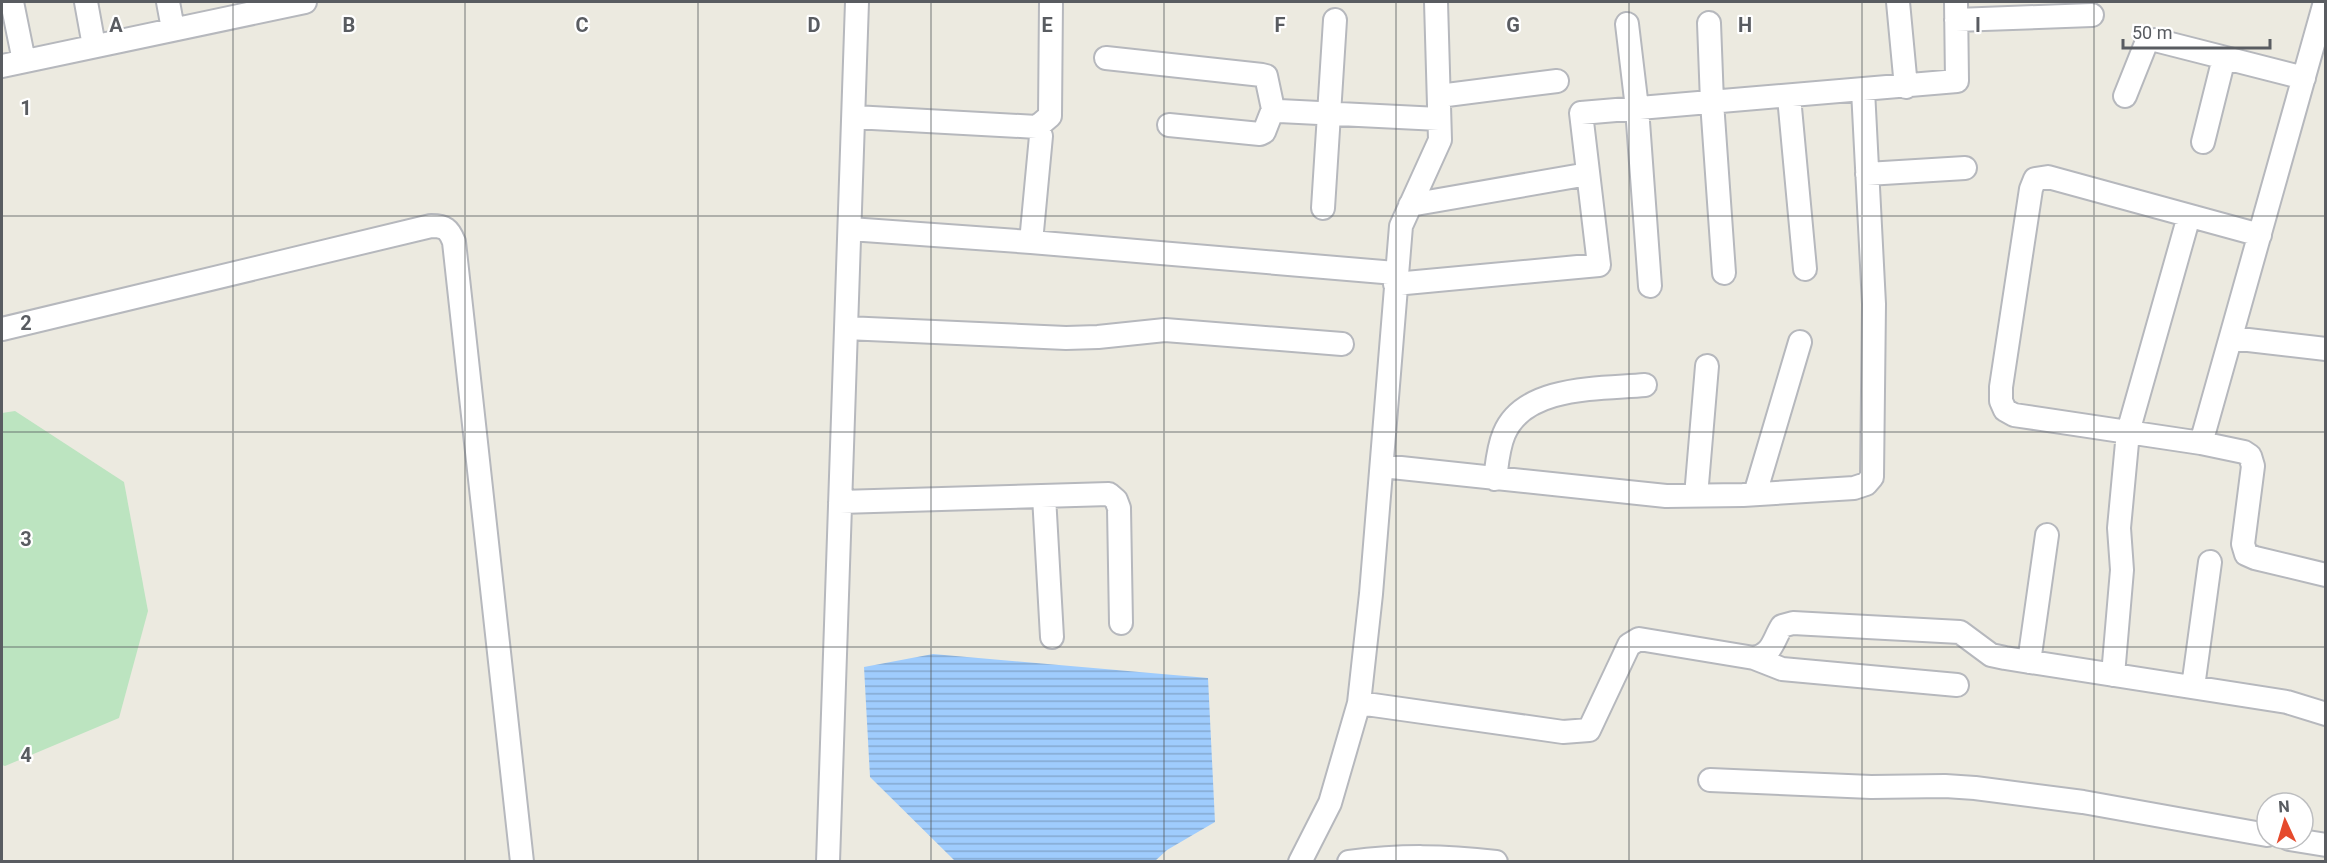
<svg xmlns="http://www.w3.org/2000/svg" width="2327" height="863" font-family="Roboto,sans-serif">
<defs>
<pattern id="water-rules" width="6" height="5" patternUnits="userSpaceOnUse" patternTransform="scale(1.5)"><rect width="6" height="5" fill="#9fccfd"/><path d="M0 2.5h6" fill="none" stroke="#85a9d0"/></pattern>
</defs>
<rect width="100%" height="100%" fill="#eceae0"/>
<path fill="#bce4c0" d="M15,411l109,71 24,129 -29,107 -114,48 -3,-1v-352z"/>
<path fill="url(#water-rules)" d="M933,654l275,24 7,144 -48,28 -12,11h-200l-85,-84 -6,-110z"/>
<g fill="none" stroke-linecap="round" stroke-linejoin="round">
<defs>
<path id="minor" d="M12,2l12,59
M86,2l8,44
M168,2l5,27
M1898,2l8,85
M1956,20l136,-5
M1709,23l3,79 12,171
M1627,24l10,84 13,178
M1106,58l156,17 4,1 7,33 6,2 160,8
M2,66l303,-64
M1439,96l118,-15
M2125,96l20,-50 3,-4 7,-2 149,38
M1789,97l16,172
M854,117l183,10 4,9 -10,106
M1169,125l91,9 4,-2 9,-23
M1037,127l13,-11 1,-114
M2203,142l21,-84
M1867,174l98,-6
M1410,205l178,-31
M1323,208l12,-188
M850,229l181,13 364,31
M2260,235l-212,-58 -13,2 -4,10 -30,198v14l4,9 9,5 187,28 43,9 6,4 3,10 -10,78 3,10 9,4 71,17
M1395,284l204,-19 -18,-152 376,-32 -1,-79
M846,328l220,10 32,-1 67,-7 177,14
M2,329l429,-103c14,0 18,3 23,16l68,620
M2231,338l95,11
M2201,443l124,-441
M1382,466l284,30 77,-1 111,-7 12,-4 6,-7 2,-173 -11,-214
M1495,479c2,-15 3,-31 9,-45 20,-49 96,-45 141,-49
M1755,494l45,-152
M1044,496l8,141
M1696,496l11,-130
M840,502l269,-8 7,6 3,8 2,115
M1754,658l28,11 175,16
M2029,662l18,-127
M2113,675l9,-105 -3,-42 9,-96 61,-216
M2193,687l17,-125
M1359,703l204,29 26,-2 40,-85 10,-6 115,19c19,-4 19,-18 28,-32l11,-3 167,9 31,23 14,3 282,44 39,12
M1710,780l161,7 74,-1 30,2 108,14 184,33
M2289,839l37,6
M828,862l29,-860
M1300,862l30,-59 29,-100 12,-109 30,-368 39,-86 -4,-138
M1349,862c53,-7 95,-6 147,0"/>
</defs>
<use href="#minor" stroke="#b6b8bd" stroke-width="26"/>
<use href="#minor" stroke="#fff" stroke-width="22"/>
</g>
<path fill="none" stroke="#595c61" stroke-width="1.5" stroke-opacity="0.55" d="M233,2v860M465,2v860M698,2v860M931,2v860M1164,2v860M1396,2v860M1629,2v860M1862,2v860M2094,2v860M2,216h2324M2,432h2324M2,647h2324"/>
<g font-size="20" text-anchor="middle" font-weight="bold" fill="#595c61" stroke="#fff" stroke-width="4.5" stroke-linejoin="round" paint-order="stroke">
<text x="116" y="32">A</text>
<text x="349" y="32">B</text>
<text x="582" y="32">C</text>
<text x="814" y="32">D</text>
<text x="1047" y="32">E</text>
<text x="1280" y="32">F</text>
<text x="1513" y="32">G</text>
<text x="1745" y="32">H</text>
<text x="1978" y="32">I</text>
<text x="26" y="115">1</text>
<text x="26" y="330">2</text>
<text x="26" y="546">3</text>
<text x="26" y="762">4</text>
</g>
<rect width="2327" height="863" fill="none" stroke="#595c61" stroke-width="6"/>
<g transform="translate(2285 821) rotate(356)"><circle r="28" fill="#ffffff" stroke="#bdbec0" stroke-width="1.5"/>
<path d="M0-4.5L10 22L0 15L-10 22Z" fill="#e54a2d"/>
<text y="-9" font-size="16" font-weight="bold" text-anchor="middle" fill="#595c61">N</text>
</g>
<path d="M2123 39v9h147v-9" fill="none" stroke="#595c61" stroke-width="3"/>
<text x="2132" y="39" font-size="18" fill="#595c61" stroke="#ffffff" stroke-width="4.5" paint-order="stroke">50 m</text>
</svg>
